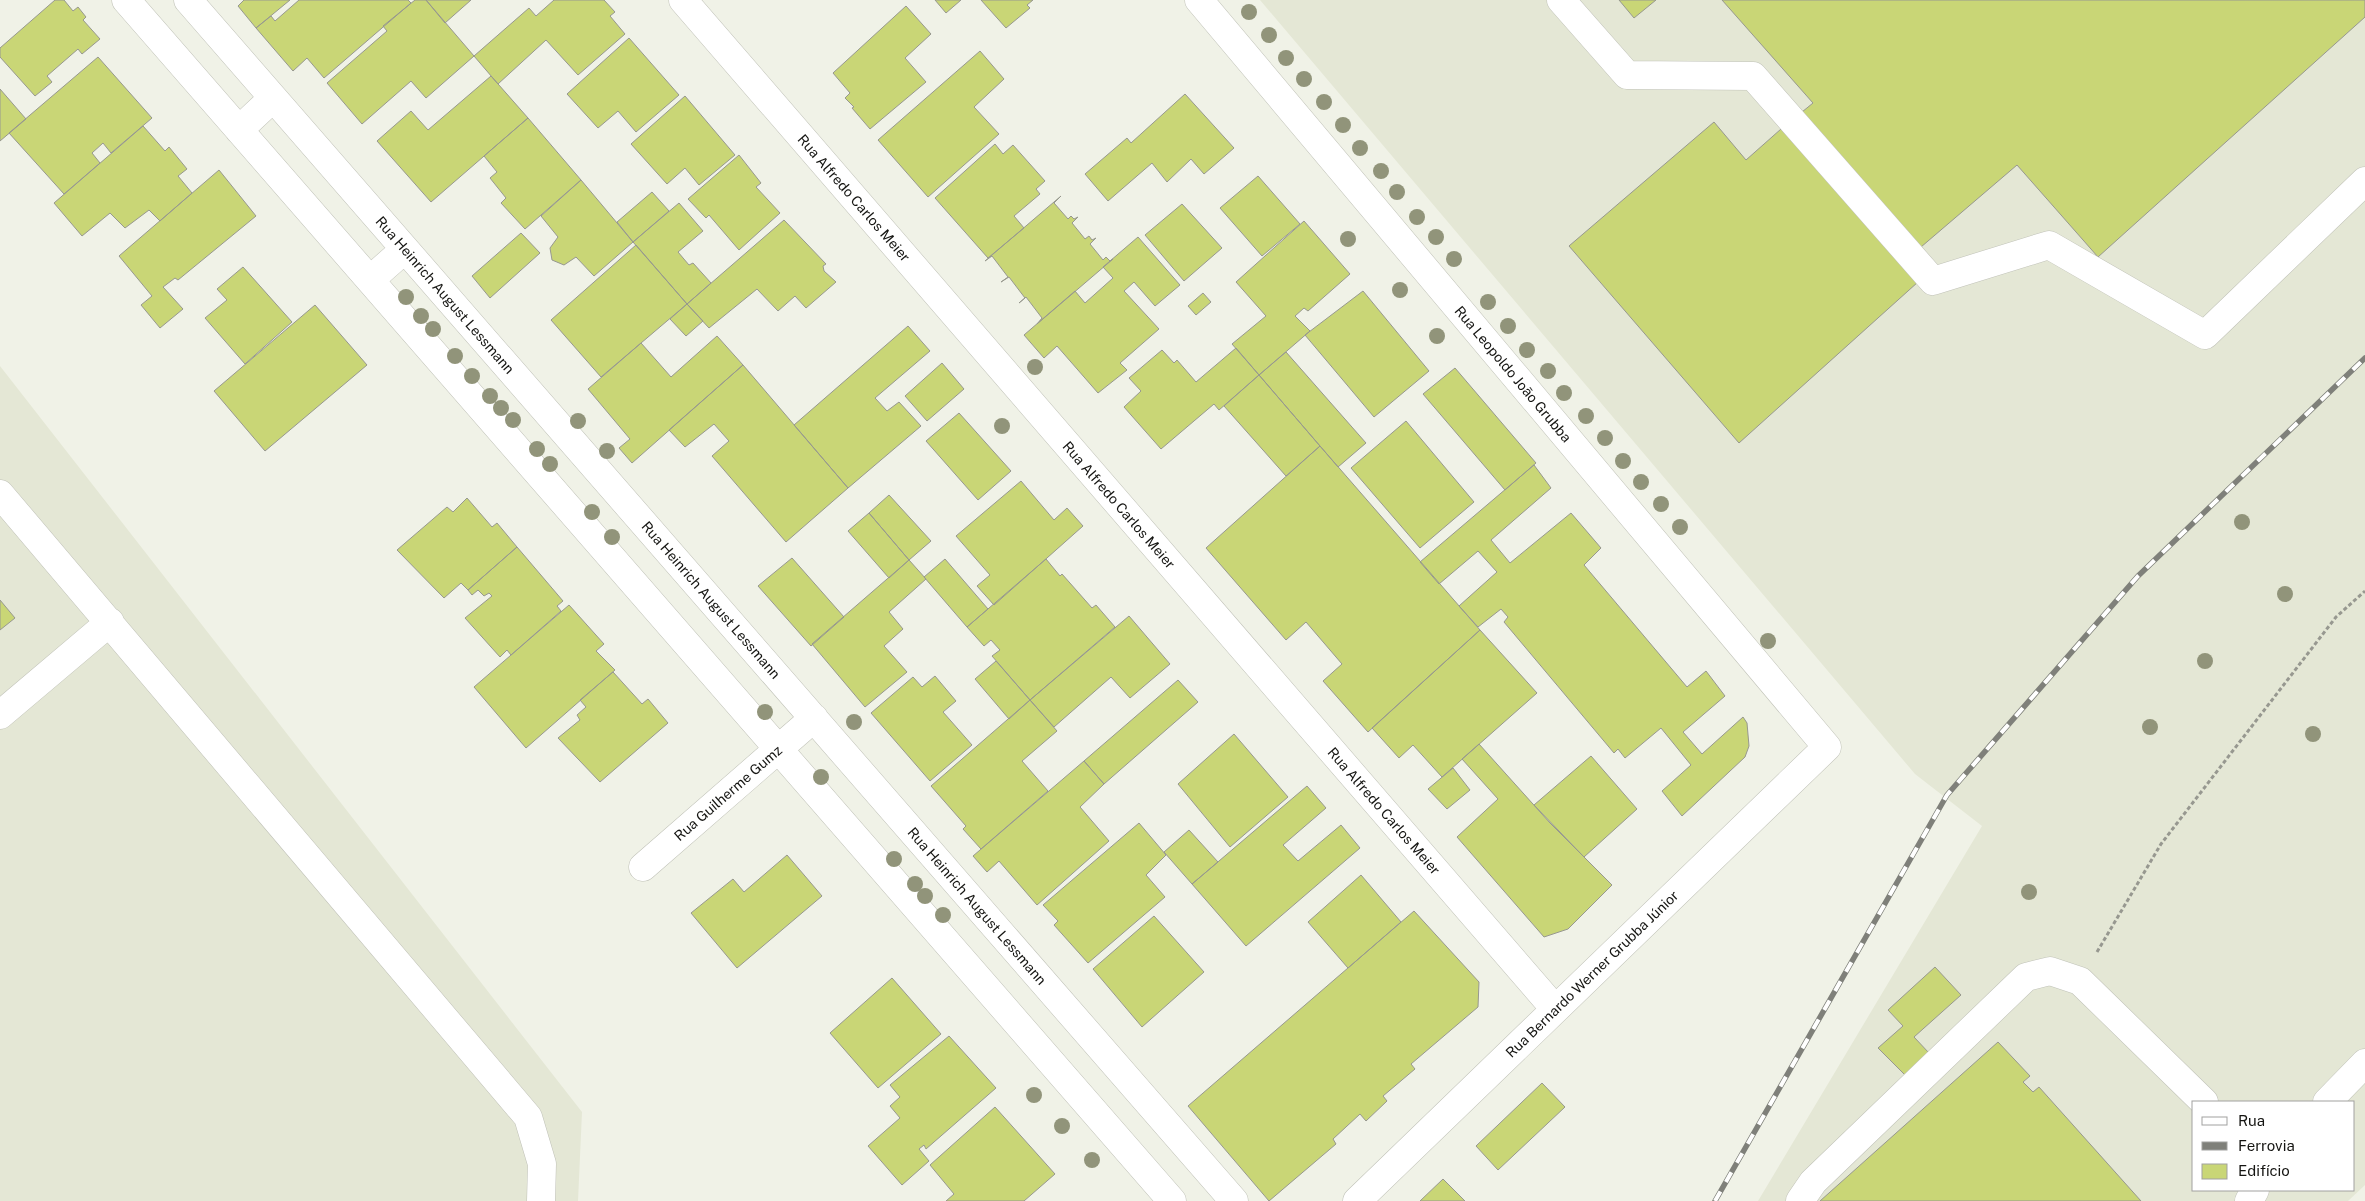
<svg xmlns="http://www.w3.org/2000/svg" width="2365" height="1201" font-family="'Public Sans',sans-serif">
<rect width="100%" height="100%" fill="#f0f2e7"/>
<path fill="#e4e7d5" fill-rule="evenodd" d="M1260,0h1105v1185l-17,16h-590l224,-375 -67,-52zM2194,1102h160v88h-160z
M0,366l582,746 -4,89h-578z"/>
<path fill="#c9d676" stroke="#97988f" d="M55,0h9l9,11 5,-4 8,10 -3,3 17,19 -18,15 -4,-5 -31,27 5,6 -17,14 -35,-39v-9z
M244,0h46l-34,28 -18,-22z
M299,0h109l3,3 -87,75 -17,-20 -14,13 -37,-43 15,-12 4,5z
M415,0h11l48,56 -48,42 -15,-17 -49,43 -35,-41 60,-52 -4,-5z
M426,0h45l-26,23z
M554,0h50l11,12 -5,4 15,18 -47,41 -32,-35 -48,44 -24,-28 55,-48 7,8z
M935,0h26l-15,13z
M981,0h52l-6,5 3,3 -24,20z
M1619,0h37l-22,18z
M1722,0h643v17l-267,240 -81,-92 -96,82 -119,-135 11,-9z
M906,6l25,28 -26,24 21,24 -56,47 -18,-21 2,-1 -9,-9 5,-5 -17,-20z
M629,38l50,57 -43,37 -18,-21 -20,17 -31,-34z
M980,51l24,28 -30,28 25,27 -71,63 -50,-57z
M98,57l54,61 -41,35 -8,-10 -11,10 8,10 -36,31 -55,-61z
M491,76l37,42 -97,84 -54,-61 34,-30 17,19z
M0,89l26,30 -26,22z
M1185,94l49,54 -30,26 -13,-15 -24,23 -15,-19 -44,38 -23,-27 42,-36 4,5z
M685,96l50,59 -36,30 -14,-17 -18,16 -36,-40z
M528,118l53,62 -56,49 -24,-26 5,-5 -16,-20 7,-6 -13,-16z
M1714,122l32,38 35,-31 137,153 -179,161 -170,-197z
M143,126l22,25 4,-4 18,22 -9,7 14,17 -32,28 -11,-11 -24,18 -15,-15 -28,23 -28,-33z
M995,144l8,10 10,-9 32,36 -9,8 4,5 -26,22 10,12 -36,30 -53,-60z
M739,155l22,28 -5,4 24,26 -41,37 -30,-35 -3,3 -18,-19z
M219,170l37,46 -78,64 -3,-2 -12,9 20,22 -23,19 -19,-23 11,-9 -33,-40z
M1258,176l42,48 -38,32 -42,-48z
M581,180l52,62 -39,34 -18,-19 -12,8 -12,-5 -2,-12 8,-11 -17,-21z
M652,192l17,19 -36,31 -16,-20z
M1061,196l-7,7 14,16 3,-3 3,3 4,-2 -6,6 13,16 4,-3 3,4 4,-2 -6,6 13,16 3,-3 4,4 3,-2 -76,65 5,-6 -16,-21 -7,6 6,-5 -16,-21 -8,5 7,-5 -16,-21 -7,5z
M679,203l24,28 -25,21 11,13 4,-2 18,20 -24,21 -54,-62z
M1182,204l40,44 -38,33 -39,-46z
M784,220l42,44 -3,2 1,5 12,11 -30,26 -11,-12 -17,15 -21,-22 -48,39 -22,-24z
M1304,221l46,53 -42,37 -4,-3 -9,8 15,15 -51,44 -27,-31 34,-28 -30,-34z
M521,233l19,20 -50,45 -18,-22z
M1138,237l42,48 -25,21 -21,-24 -10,9 35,38 -39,34 7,7 -29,23 -41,-47 -13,12 -20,-23 51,-44 10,12 28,-25 -10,-11z
M636,245l51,59 -86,73 -50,-57z
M243,267l49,55 -47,42 -40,-46 22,-18 -10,-11z
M1363,291l66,80 -55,46 -69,-82z
M1203,293l8,9 -15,13 -8,-9z
M687,304l16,17 -17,15 -16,-17z
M315,305l52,60 -102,86 -51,-60z
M908,326l22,25 -55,47 12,13 12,-9 22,24 -73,62 -54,-63z
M717,336l26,29 -111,98 -13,-15 11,-9 -42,-50 53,-46 30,34z
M1236,348l23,27 -40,35 -5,-6 -53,45 -37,-42 17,-16 -12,-13 33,-28 12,13 3,-3 19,22z
M1286,352l80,91 -28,24 -79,-92z
M942,363l22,26 -37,32 -22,-25z
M743,365l105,123 -62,54 -74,-86 17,-15 -15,-17 -29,23 -16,-17z
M1455,368l81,95 -31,27 -82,-96z
M1259,375l61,71 -34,30 -62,-70z
M959,413l52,58 -33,29 -52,-59z
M1406,421l68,81 -54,46 -69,-80z
M1320,446l160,184 -112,102 -45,-51 19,-17 -36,-42 -20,18 -80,-92z
M1534,465l17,23 -60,52 19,23 61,-50 30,35 -17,17 103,122 19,-16 19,25 -42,36 19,22 41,-37 4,6 2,23 -4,11 -63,59 -20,-25 29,-26 -30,-37 -36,30 -7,-9 -4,4 -110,-131 4,-5 -7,-8 -23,18 -19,-21 38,-34 -19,-21 -39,33 -19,-22z
M1021,481l33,39 13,-12 16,18 -89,79 -17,-19 13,-11 -34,-39z
M889,495l42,46 -22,19 -40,-47z
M467,498l25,29 5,-4 20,24 -49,43 -7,-7 -17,15 -47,-48 50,-43 6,5z
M869,513l40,47 -20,18 -41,-47z
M517,547l46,54 -6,5 4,5 -50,44 -4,-5 -7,7 -35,-39 27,-22 -3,-3 -5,3 -6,-6 -6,5 -4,-5z
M792,558l52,59 -33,29 -53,-60z
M945,559l43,50 -21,18 -43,-50z
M1046,559l14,17 2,-2 30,34 4,-3 19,22 -85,73 -38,-44 8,-6 -9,-10 -7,6 -17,-19z
M909,560l17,19 -37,33 14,17 -19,17 23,26 -42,35 -53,-63z
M0,600l15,18 -15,12z
M569,605l35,39 -8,7 19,19 -89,78 -52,-61z
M1129,616l41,48 -40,34 -19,-21 -57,50 -24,-27z
M1480,630l57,63 -95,84 -29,-32 -14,13 -27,-30z
M996,661l34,39 -21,19 -34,-40z
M613,672l29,32 6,-5 20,24 -68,59 -42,-44 22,-18 -3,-5 9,-8 -6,-7z
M935,676l21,25 -13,11 29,33 -42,36 -59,-68 42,-36 9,10z
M1178,680l20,22 -94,82 -20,-23z
M1030,700l27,31 -35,30 26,30 -67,58 -18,-20 3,-3 -35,-40z
M1234,734l54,63 -58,50 -52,-63z
M1479,744l71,79 62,62 -44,44 -24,8 -87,-100 41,-38 -36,-40z
M1591,756l46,53 -53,48 -50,-52z
M1084,761l20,23 -24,23 29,34 -72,64 -38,-44 -12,11 -14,-16z
M1453,768l17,22 -23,19 -19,-20z
M1307,786l19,22 -43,37 15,16 43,-36 19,23 -114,98 -54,-62z
M1139,823l27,32 -20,20 19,22 -77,66 -34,-38 4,-4 -15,-16z
M1189,830l29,32 -26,22 -28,-32z
M787,855l35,41 -85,72 -46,-55 42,-34 11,13z
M1361,875l40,47 -53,46 -40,-46z
M1414,911l65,71 -1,25 -67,57 4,5 -32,27 4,5 -21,20 -6,-7 -27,25 3,5 -67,57 -81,-95z
M1154,916l50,56 -62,55 -49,-58z
M1935,967l26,28 -47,42 15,16 -24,22 -27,-27 25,-22 -15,-16z
M892,978l49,56 -63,54 -48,-55z
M949,1036l47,52 -70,61 -2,-4 -5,4 10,12 -27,24 -34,-39 32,-28 -10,-12 10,-9 -10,-12z
M1998,1042l32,34 -7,6 10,10 6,-5 102,114h-321z
M1542,1083l23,24 -67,63 -22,-24z
M995,1107l60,67 -31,27h-78l8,-7 -24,-29z
M1443,1179l22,22h-45z"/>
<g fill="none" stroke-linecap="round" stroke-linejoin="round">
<defs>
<path id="minor" d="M126,0l1046,1201
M188,0l1046,1201
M683,0l872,1009
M1199,0l628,747 -470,454
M1561,0l66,75 126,1 180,205 116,-36 156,90 160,-154
M239,130l34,-32
M370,280l35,-31
M0,494l528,623 14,47 -1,37
M0,715l110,-93
M643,867l171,-149
M2327,1102l38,-39
M1800,1201l13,-19 213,-205 24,-6 30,10 124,121
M2249,1201l6,-11"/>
</defs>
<use href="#minor" stroke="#c0c2b8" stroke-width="29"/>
<path stroke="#979890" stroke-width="3" stroke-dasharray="4 2.5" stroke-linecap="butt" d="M2097,952l64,-108 175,-227 29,-26"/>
<use href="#minor" stroke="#fff" stroke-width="28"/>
<defs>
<path id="rail" d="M1715,1201l232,-406 191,-219 227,-218"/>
</defs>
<use href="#rail" stroke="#7f807a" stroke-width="5.5"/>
<use href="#rail" stroke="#fff" stroke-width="4" stroke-dasharray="11" stroke-linecap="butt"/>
</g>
<g fill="#91947a">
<circle cx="1249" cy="12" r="8"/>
<circle cx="1269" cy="35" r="8"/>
<circle cx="1286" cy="58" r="8"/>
<circle cx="1304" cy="79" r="8"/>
<circle cx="1324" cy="102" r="8"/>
<circle cx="1343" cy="125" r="8"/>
<circle cx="1360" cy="148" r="8"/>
<circle cx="1381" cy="171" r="8"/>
<circle cx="1397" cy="192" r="8"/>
<circle cx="1417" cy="217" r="8"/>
<circle cx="1436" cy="237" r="8"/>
<circle cx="1348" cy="239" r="8"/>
<circle cx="1454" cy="259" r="8"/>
<circle cx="1400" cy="290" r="8"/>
<circle cx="406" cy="297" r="8"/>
<circle cx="1488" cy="302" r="8"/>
<circle cx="421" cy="316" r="8"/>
<circle cx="1508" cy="326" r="8"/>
<circle cx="433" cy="329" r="8"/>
<circle cx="1437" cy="336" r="8"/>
<circle cx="1527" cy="350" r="8"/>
<circle cx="455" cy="356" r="8"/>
<circle cx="1035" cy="367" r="8"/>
<circle cx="1548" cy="371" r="8"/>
<circle cx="472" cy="376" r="8"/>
<circle cx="1564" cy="393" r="8"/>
<circle cx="490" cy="396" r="8"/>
<circle cx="501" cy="408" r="8"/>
<circle cx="1586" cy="416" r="8"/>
<circle cx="513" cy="420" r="8"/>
<circle cx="578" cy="421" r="8"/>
<circle cx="1002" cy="426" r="8"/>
<circle cx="1605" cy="438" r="8"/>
<circle cx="537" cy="449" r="8"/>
<circle cx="607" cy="451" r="8"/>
<circle cx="1623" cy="461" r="8"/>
<circle cx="550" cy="464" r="8"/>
<circle cx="1641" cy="482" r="8"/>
<circle cx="1661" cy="504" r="8"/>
<circle cx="592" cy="512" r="8"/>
<circle cx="2242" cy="522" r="8"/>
<circle cx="1680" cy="527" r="8"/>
<circle cx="612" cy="537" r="8"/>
<circle cx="2285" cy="594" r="8"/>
<circle cx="1768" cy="641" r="8"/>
<circle cx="2205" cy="661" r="8"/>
<circle cx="765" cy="712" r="8"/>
<circle cx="854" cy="722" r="8"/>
<circle cx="2150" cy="727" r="8"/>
<circle cx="2313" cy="734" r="8"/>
<circle cx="821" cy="777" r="8"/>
<circle cx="894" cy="859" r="8"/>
<circle cx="915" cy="884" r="8"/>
<circle cx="2029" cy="892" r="8"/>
<circle cx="925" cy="896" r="8"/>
<circle cx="943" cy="915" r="8"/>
<circle cx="1034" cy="1095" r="8"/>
<circle cx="1062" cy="1126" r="8"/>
<circle cx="1092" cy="1160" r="8"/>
</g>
<g text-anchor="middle" stroke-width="5" stroke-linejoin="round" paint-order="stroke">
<g font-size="14" fill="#151512" stroke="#fff">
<text transform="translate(854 198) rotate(49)" y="5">Rua Alfredo Carlos Meier</text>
<text transform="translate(445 295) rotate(49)" y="5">Rua Heinrich August Lessmann</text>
<text transform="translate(1513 374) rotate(50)" y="5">Rua Leopoldo João Grubba</text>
<text transform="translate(1119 505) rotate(49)" y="5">Rua Alfredo Carlos Meier</text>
<text transform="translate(711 600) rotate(49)" y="5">Rua Heinrich August Lessmann</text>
<text transform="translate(728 793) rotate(-41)" y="5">Rua Guilherme Gumz</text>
<text transform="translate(1384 811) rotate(49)" y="5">Rua Alfredo Carlos Meier</text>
<text transform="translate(977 906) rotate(49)" y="5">Rua Heinrich August Lessmann</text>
<text transform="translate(1592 974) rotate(-44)" y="5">Rua Bernardo Werner Grubba Júnior</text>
</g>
</g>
<rect x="2192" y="1101" width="162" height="90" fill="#ffffff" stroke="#a1a1a0"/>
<rect x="2202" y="1117" width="25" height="8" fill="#ffffff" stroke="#a1a1a0"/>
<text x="2238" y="1126" font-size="15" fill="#151512">Rua</text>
<rect x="2202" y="1142" width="25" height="8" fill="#7f807a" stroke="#a1a1a0"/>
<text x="2238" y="1151" font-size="15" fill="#151512">Ferrovia</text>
<rect x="2202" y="1164" width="25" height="15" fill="#c9d676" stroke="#a1a1a0"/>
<text x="2238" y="1176" font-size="15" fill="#151512">Edifício</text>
</svg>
